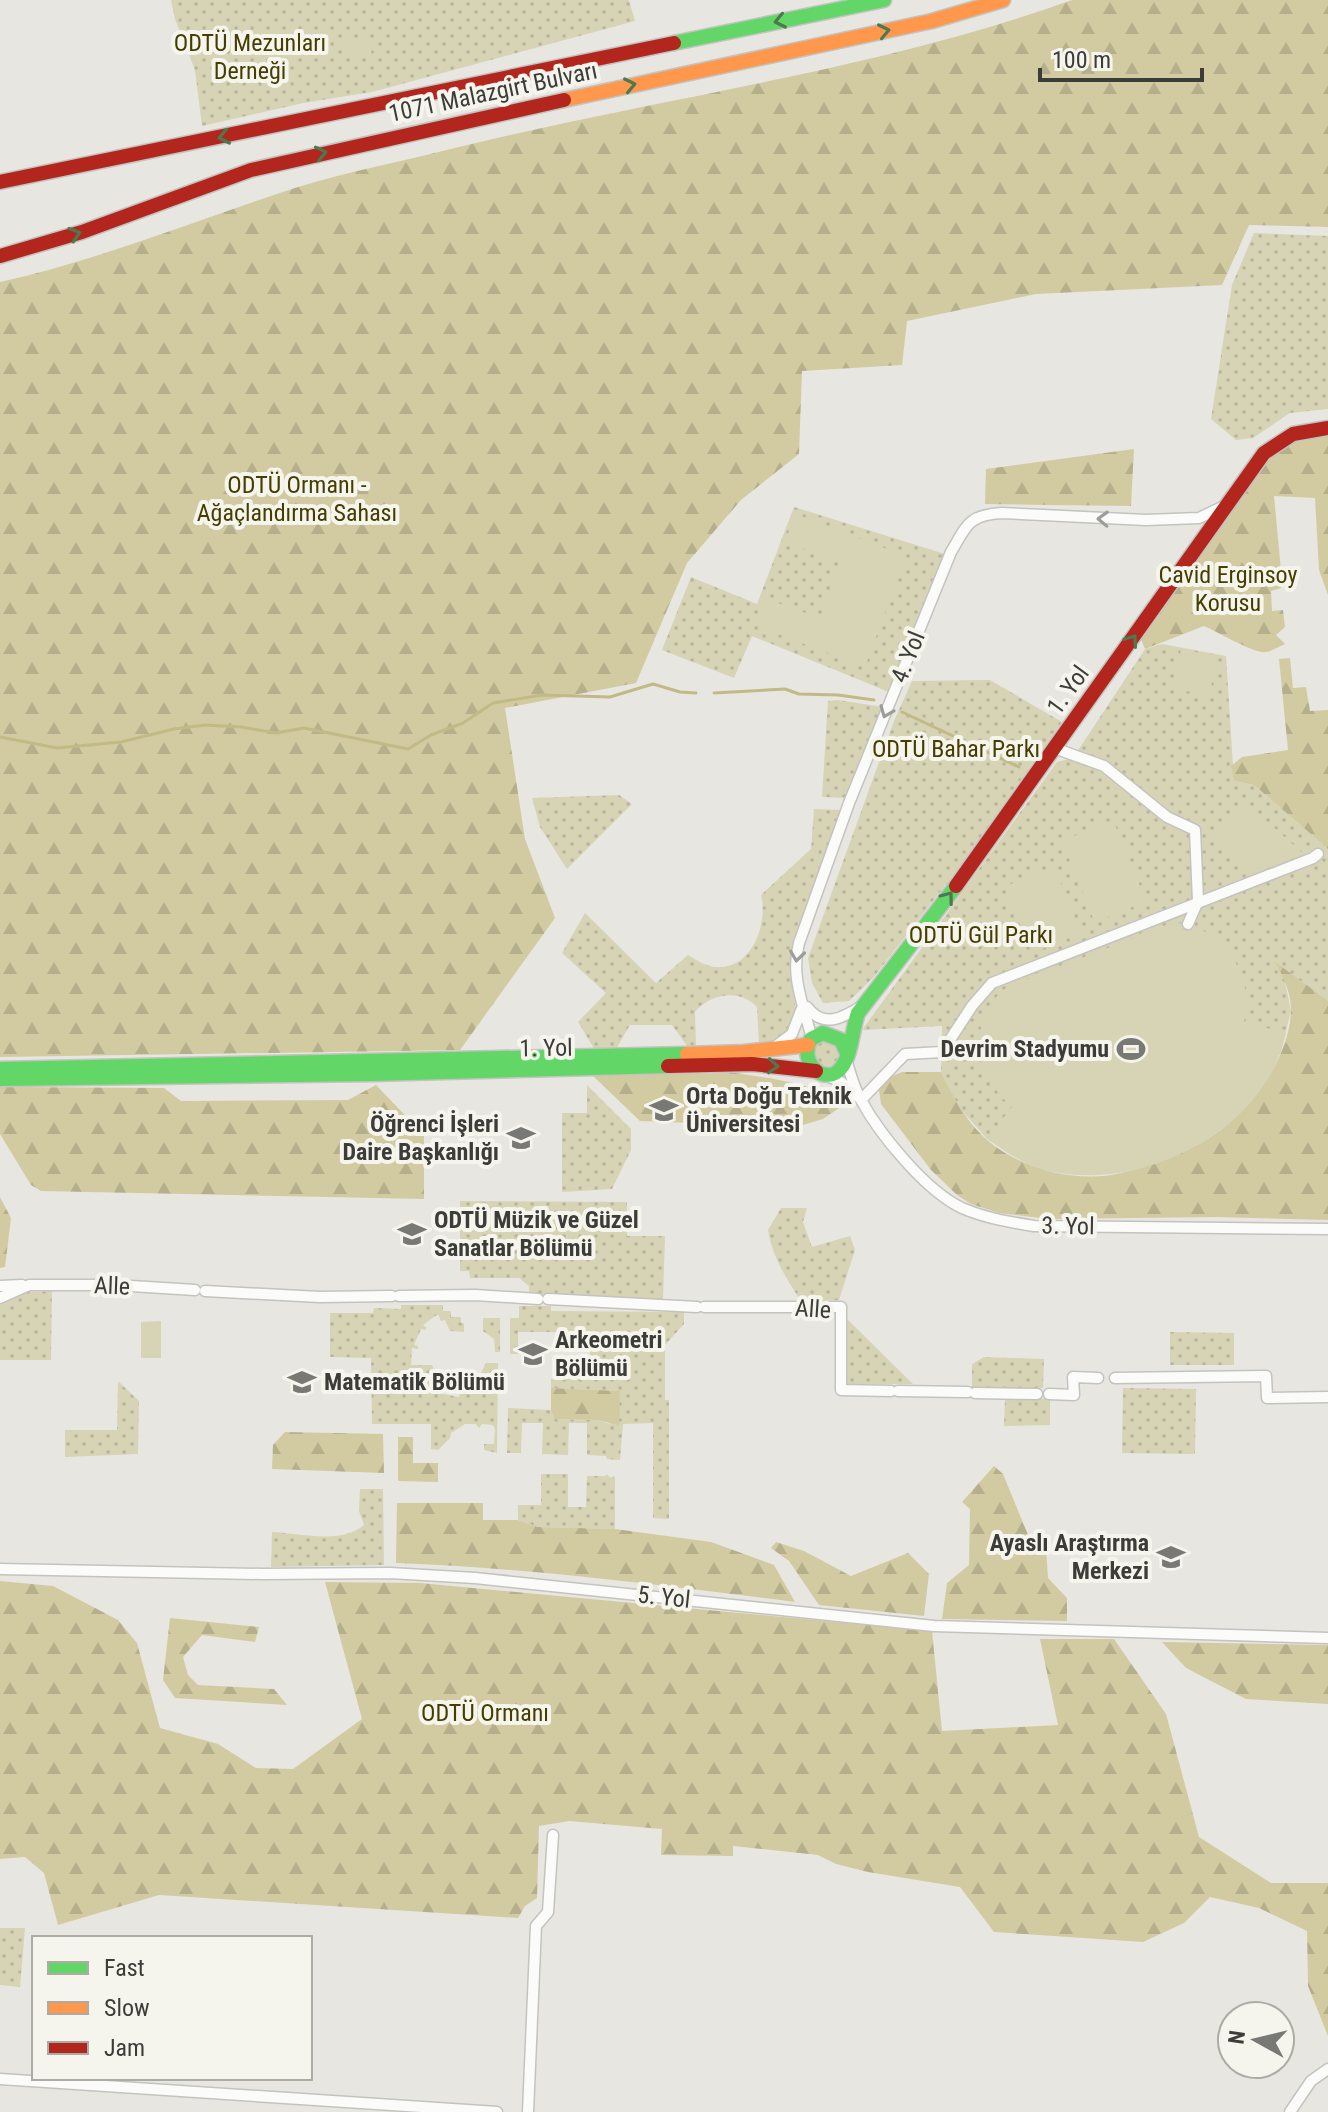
<svg xmlns="http://www.w3.org/2000/svg" width="1328" height="2112" font-family="'Roboto Condensed',sans-serif">
<defs>
<pattern id="green-dots" width="8" height="8" patternUnits="userSpaceOnUse" patternTransform="scale(2)"><rect width="8" height="8" fill="#d7d3b5"/><path d="M2 2h.1M6 6h.1" fill="none" stroke="#b9b69c" stroke-width="1.8" stroke-linecap="round"/></pattern>
<pattern id="forest-firs" width="22" height="20" patternUnits="userSpaceOnUse" patternTransform="scale(2)"><rect width="22" height="20" fill="#d2cba1"/><path d="M5 1l3.5 6h-7zM16 11l3.5 6h-7z" fill="#b5af8b"/></pattern>
</defs>
<rect width="100%" height="100%" fill="#e7e6e1"/>
<path fill="url(#green-dots)" d="M171,0h458l6,21 -263,71 -69,11 -101,23 -7,-56 -20,-51z
M1254,233l74,3v173l-38,4 -37,25 -17,2 -25,-21 21,-134z
M794,507l151,47 -56,138 -137,-56 -18,42 -72,-28 29,-73 66,27z
M1162,644l64,12 8,125 20,4 74,64v152l-44,-24 7,34 -11,44 -293,84 -29,-33 -17,-34 1,-46 -80,4 195,-268 16,-4 72,-109z
M990,680l72,42 -104,147 -85,109 -24,23 -26,2 -11,-20 -4,-25 86,-237 18,-40z
M838,700l45,7 -37,91 -24,-1 6,-96z
M619,795l13,9 -65,65 -27,-42 -8,-29z
M814,809l27,1 -49,134 -2,27 6,40 -9,20 -19,12h-9l-2,-36c-18,-19 -47,-13 -62,5l1,34 -8,1 -16,-22h-42l-14,24 -21,1 -17,-28 28,-29 -44,-40 23,-40 71,70 32,-28c9,5 18,12 29,12 36,2 51,-44 44,-72l50,-46z
M814 1053a13 13 0 1 1 26 0a13 13 0 1 1-26 0Z
M587,1085l44,44v21l-19,39 -50,3v-79h25z
M460,1201l167,1v34h38l-2,64 -134,-6v-8l-10,-8h-49l-1,-7h-9z
M781,1208h26l-4,14 9,25 38,-11 5,14 -16,50 -38,1c-15,-23 -28,-43 -33,-71z
M52,1291l-1,69h-51v-55l29,-13z
M401,1305h42v6h8v6h10v6h3v9l-14,-1 -5,-11 -4,1 -3,-7 -15,11 4,3 -2,2 -4,-1 -7,16 4,1v3l-6,-1 -1,17h21l5,12 -7,7 13,10 16,3 1,-5c14,5 23,-5 26,-15l-5,-4 5,-10h12l-1,90 -13,-3v-6h10l1,-16 -3,-3 -10,-1 -3,4 -3,-4h-11l-14,9 -1,5 -12,12 -7,-1v-25h-59l-1,-66 -41,-1v-44h43l1,-5 27,1z
M519,1306h32v5l133,1v12l-19,21v55h4v119l-16,-1v-95l-30,1 -3,36 -13,-1 -1,-3 -19,-1v-32h-18l-1,32 -26,-1 1,-31h-21l-1,30h-14l1,-45 43,2 3,9 42,1 14,4 10,-33 -69,-3v-9h34l1,-18h3l1,-10 -4,-1 -1,-18h-67v22h-8v-36h9z
M483,1318h17v34h-5l-1,-13 -11,-8z
M846,1318l67,66h-66z
M1170,1332l64,1v32h-64z
M984,1357l60,2 -1,29h-71v-24z
M118,1381l21,20 -1,53 -73,3v-27h52z
M1123,1388l73,1 -1,65 -73,-1z
M1005,1398l45,1v26l-46,1z
M541,1474h27v33h18l1,-31h19v-2l5,4 4,-2v53l-77,-2 -20,-7v-15h23z
M360,1489h23l1,76 -113,2 1,-35c28,1 69,13 92,-7l-5,-14z
M0,1928h25l-5,59 -20,-2z"/>
<path fill="url(#forest-firs)" d="M1072,0h256v227l-79,-2 -27,60 -186,9 -129,27 -5,44 -100,6 -3,83 -58,46 -54,63 -51,120 -131,25 20,131 30,79 -95,132 -460,7v-775c100,-22 197,-62 295,-94 53,-17 110,-27 164,-41 204,-50 415,-76 613,-147z
M1328,434v161l-9,-25 -4,-72 -41,-2 8,85 -1,7 -10,3 1,20 11,-1 2,17 -9,8 9,9c-5,2 -13,7 -19,8 -12,2 -48,-20 -62,-26l-59,23 -5,-12 34,-50 110,-147z
M1134,449l-3,57 -146,-2 1,-35z
M1290,658l3,30 13,-1 4,24 18,-1v139l-74,-64 -20,-4 -3,-15 11,-9 46,-7 -9,-91z
M1274,961l54,40v219l-110,-3 -170,2 -49,-6 -28,-9 -14,-9 -26,-25 -50,-66 -2,-14 6,-11 17,-7h39c10,20 20,40 35,57 33,37 96,56 145,44 18,-4 64,-22 80,-30 44,-25 87,-79 90,-131 1,-17 -8,-37 -17,-51z
M736,1073c38,6 77,10 109,31l-22,15 -27,8 -156,-6 -48,-46z
M376,1085l48,50v64l-383,-8 -10,-6 -31,-51v-47l164,1 17,13 167,-1z
M0,1197l11,21 -6,49 -5,1z
M551,1388l69,3 -1,34 -23,-5 -42,-1 -3,-9z
M285,1432l98,2 1,39 -112,-4 1,-24z
M398,1437h15v26h25v19l-40,-1z
M994,1466l9,8 30,73 13,1 2,30 19,20v23l-125,-2 5,-36 22,-18 1,-56 -8,-7z
M397,1503h86v17h35l20,7 77,2 96,13 63,23 21,37c-133,-17 -265,-34 -399,-39z
M776,1542l28,9 47,25 57,-23 21,21 -5,42 -105,-11 -30,-44 -18,-13z
M0,1581l53,5 65,34 19,23 23,85 58,16 38,24 37,1 69,-50 -37,-137 95,1 512,48 10,100 116,-6 -18,-86h74l52,75 33,123 72,46h57v153l-20,-50 -1,-55 -48,-23 -49,-11 -26,26 -41,19 -149,-10 -34,-45 -92,-15 -32,-8 -18,-9 -85,-9v10l-72,-1 1,-26 -93,-8 -30,5 -2,72 -12,8 -7,12 -359,-23 -101,30 -14,-52 -19,-16 -25,2z
M170,1618l89,9 -4,15 -53,-7 -19,22 5,18 10,10 76,4 13,16 -112,-7 -12,-18z
M1162,1642l166,3v59l-82,-5 -60,-31z"/>
<path fill="#d7d3b5" d="M346,41h26l-1,14h-26z
M795,514l111,42 -41,111 -111,-42 10,-27 56,20 20,-55 -55,-21z
M1181,649l35,7 -6,39 -36,-6z
M1241,799l63,55 -53,21 -36,-35 16,-22z
M1113,820l33,81 -51,22 -33,-82z
M1054,866l27,67 -49,20 -28,-66z
M1179,923c47,7 76,54 65,99l42,11c-4,15 -9,32 -18,46 -45,71 -145,113 -227,90 -20,-6 -36,-18 -54,-30l25,-32c-38,-33 -46,-87 -5,-120l157,-61z
M161,1321v37h-20v-36z"/>
<g fill="none" stroke-linecap="round" stroke-linejoin="round">
<path stroke="#c2ba86" stroke-width="3" d="M714,693l71,-4 14,5 39,1 36,5
M902,712l117,55
M0,737l57,11 64,-6 53,-13 31,-4 36,2 35,6 28,-5 104,21 23,-14 32,-12 30,-20 49,-8 68,2 43,-13 27,8 16,1"/>
<defs>
<path id="street" d="M1054,748l50,18 63,51 28,13 3,71 -10,23
M807,1007c17,22 35,11 55,-1
M812,1039c-8,-32 -22,-63 -13,-96l50,-140 102,-251c16,-27 17,-37 51,-39l144,7 53,-2 25,-12
M776,1046l16,-12 10,-26
M846,1059c4,14 8,29 15,41 19,35 65,91 101,108 23,10 47,14 72,18l294,3
M825,1075l16,7 17,15
M861,1100l44,-46 37,-2 30,-46 20,-23 321,-125 5,-4
M0,1286l22,-1
M205,1291l115,6 72,-1
M399,1296l76,-1 63,4
M0,1298l29,-13h86l80,5
M548,1299l149,8
M704,1307h137v83l50,1
M1115,1378l151,-2 1,22 61,-1
M898,1391l70,1
M975,1393l62,1
M1049,1394l25,1 -1,-18 25,1
M0,1569l262,5 128,-1 85,5 459,48 394,12
M0,2079l497,33
M528,2112l8,-186 12,-14 5,-77
M1290,2112l21,-31 17,-12"/>
<path id="fast" d="M674,43l210,-43
M847,1053l-6,-13 -18,-7 -12,6c-14,24 15,48 30,29 11,-14 11,-39 17,-55l98,-127
M0,1069l687,-15
M0,1079l372,-5 296,-8"/>
<path id="slow" d="M564,100l368,-79 71,-21
M687,1054l57,-2 64,-7"/>
<path id="jam" d="M0,182l674,-139
M0,256l82,-24 169,-62 313,-70
M956,886l308,-433 29,-19 35,-6
M668,1066l84,-2 64,7"/>
</defs>
<use href="#street" stroke="#c3c3bf" stroke-width="13"/>
<use href="#fast" stroke="#c3c3bf" stroke-width="17"/>
<use href="#slow" stroke="#c3c3bf" stroke-width="17"/>
<use href="#jam" stroke="#c3c3bf" stroke-width="17"/>
<use href="#street" stroke="#fbfbfa" stroke-width="10"/>
<use href="#fast" stroke="#63d668" stroke-width="14"/>
<use href="#slow" stroke="#ff974d" stroke-width="14"/>
<use href="#jam" stroke="#b3261e" stroke-width="14"/>
</g>
<defs><path id="oneway-chevron" d="M-2-3.5L2.5 0L-2 3.5" fill="none" stroke-width="1.6" stroke-linecap="round" stroke-linejoin="round" transform="scale(2)"/></defs>
<g stroke="#4c7a4c">
<use href="#oneway-chevron" transform="translate(780 21) rotate(168)"/>
<use href="#oneway-chevron" transform="translate(884 31) rotate(-12)"/>
<use href="#oneway-chevron" transform="translate(630 85) rotate(-12)"/>
<use href="#oneway-chevron" transform="translate(224 137) rotate(168)"/>
<use href="#oneway-chevron" transform="translate(321 153) rotate(-13)"/>
<use href="#oneway-chevron" transform="translate(75 234) rotate(-18)"/>
<use href="#oneway-chevron" transform="translate(1132 640) rotate(-55)"/>
<use href="#oneway-chevron" transform="translate(948 897) rotate(-53)"/>
<use href="#oneway-chevron" transform="translate(773 1066) rotate(4)"/>
</g>
<g stroke="#9c9c9a">
<use href="#oneway-chevron" transform="translate(1103 519) rotate(-178)"/>
<use href="#oneway-chevron" transform="translate(886 712) rotate(112)"/>
<use href="#oneway-chevron" transform="translate(797 956) rotate(98)"/>
</g>
<defs>
<symbol id="stadium-bare" viewBox="-9 -9 18 18"><path d="M0-5a6.5 5 0 1 0 0 10a6.5 5 0 1 0 0-10ZM-3.5-1.8h7v3.6h-7Z" fill="#787874" stroke="#f6f5ed" stroke-width="2.5" paint-order="stroke"/></symbol>
<symbol id="university-bare" viewBox="-9 -9 18 18"><path d="M0-5L7-2L0 1L-7-2ZM-4 1L0 2.5L4 1V4Q0 6-4 4Z" fill="#787874" stroke="#f6f5ed" stroke-width="2.5" paint-order="stroke"/></symbol>
</defs>
<g fill-rule="evenodd">
<use href="#stadium-bare" x="1111" y="1029" width="40" height="40"/>
<use href="#university-bare" x="644" y="1090" width="40" height="40"/>
<use href="#university-bare" x="501" y="1118" width="40" height="40"/>
<use href="#university-bare" x="392" y="1214" width="40" height="40"/>
<use href="#university-bare" x="513" y="1334" width="40" height="40"/>
<use href="#university-bare" x="282" y="1362" width="40" height="40"/>
<use href="#university-bare" x="1151" y="1537" width="40" height="40"/>
</g>
<g text-anchor="middle" stroke-width="8" stroke-linejoin="round" paint-order="stroke">
<g font-size="24" fill="#463e01" stroke="#f6f5ed">
<text x="250" y="51">ODTÜ Mezunları<tspan x="250" dy="28">Derneği</tspan></text>
<text x="297" y="493">ODTÜ Ormanı -<tspan x="297" dy="28">Ağaçlandırma Sahası</tspan></text>
<text x="1228" y="583">Cavid Erginsoy<tspan x="1228" dy="28">Korusu</tspan></text>
<text x="956" y="757">ODTÜ Bahar Parkı</text>
<text x="981" y="943">ODTÜ Gül Parkı</text>
<text x="485" y="1721">ODTÜ Ormanı</text>
</g>
<g font-size="24" fill="#3c3c39" stroke="#f6f5ed">
<text transform="translate(493 92) rotate(-12)" y="8">1071 Malazgirt Bulvarı</text>
<text transform="translate(908 657) rotate(-68)" y="8">4. Yol</text>
<text transform="translate(1068 690) rotate(-54)" y="8">1. Yol</text>
<text transform="translate(546 1048) rotate(-1)" y="8">1. Yol</text>
<text transform="translate(1068 1226) rotate(1)" y="8">3. Yol</text>
<text transform="translate(112 1286) rotate(2)" y="8">Alle</text>
<text transform="translate(813 1309) rotate(4)" y="8">Alle</text>
<text transform="translate(664 1597) rotate(6)" y="8">5. Yol</text>
</g>
<g font-size="24" font-weight="bold" fill="#3c3c39" stroke="#f6f5ed" text-anchor="start">
<text x="1109" y="1057" text-anchor="end">Devrim Stadyumu</text>
<text x="686" y="1104">Orta Doğu Teknik<tspan x="686" dy="28">Üniversitesi</tspan></text>
<text x="499" y="1132" text-anchor="end">Öğrenci İşleri<tspan x="499" dy="28">Daire Başkanlığı</tspan></text>
<text x="434" y="1228">ODTÜ Müzik ve Güzel<tspan x="434" dy="28">Sanatlar Bölümü</tspan></text>
<text x="555" y="1348">Arkeometri<tspan x="555" dy="28">Bölümü</tspan></text>
<text x="324" y="1390">Matematik Bölümü</text>
<text x="1149" y="1551" text-anchor="end">Ayaslı Araştırma<tspan x="1149" dy="28">Merkezi</tspan></text>
</g>
</g>
<rect x="32" y="1936" width="280" height="144" fill="#f6f5ed" stroke="#acaba5" stroke-width="2"/>
<rect x="48" y="1962" width="40" height="12" fill="#63d668" stroke="#acaba5" stroke-width="2"/>
<text x="104" y="1976" font-size="24" fill="#3c3c39">Fast</text>
<rect x="48" y="2002" width="40" height="12" fill="#ff974d" stroke="#acaba5" stroke-width="2"/>
<text x="104" y="2016" font-size="24" fill="#3c3c39">Slow</text>
<rect x="48" y="2042" width="40" height="12" fill="#b3261e" stroke="#acaba5" stroke-width="2"/>
<text x="104" y="2056" font-size="24" fill="#3c3c39">Jam</text>
<g transform="translate(1256 2040) rotate(278)"><circle r="38" fill="#f6f5ed" stroke="#acaba5" stroke-width="2"/>
<path d="M0-6L14 30L0 20L-14 30Z" fill="#787874"/>
<text y="-12" font-size="22" font-weight="bold" text-anchor="middle" fill="#3c3c39">N</text>
</g>
<path d="M1040 68v12h162v-12" fill="none" stroke="#3c3c39" stroke-width="4"/>
<text x="1052" y="68" font-size="24" fill="#3c3c39" stroke="#f6f5ed" stroke-width="6" paint-order="stroke">100 m</text>
</svg>
